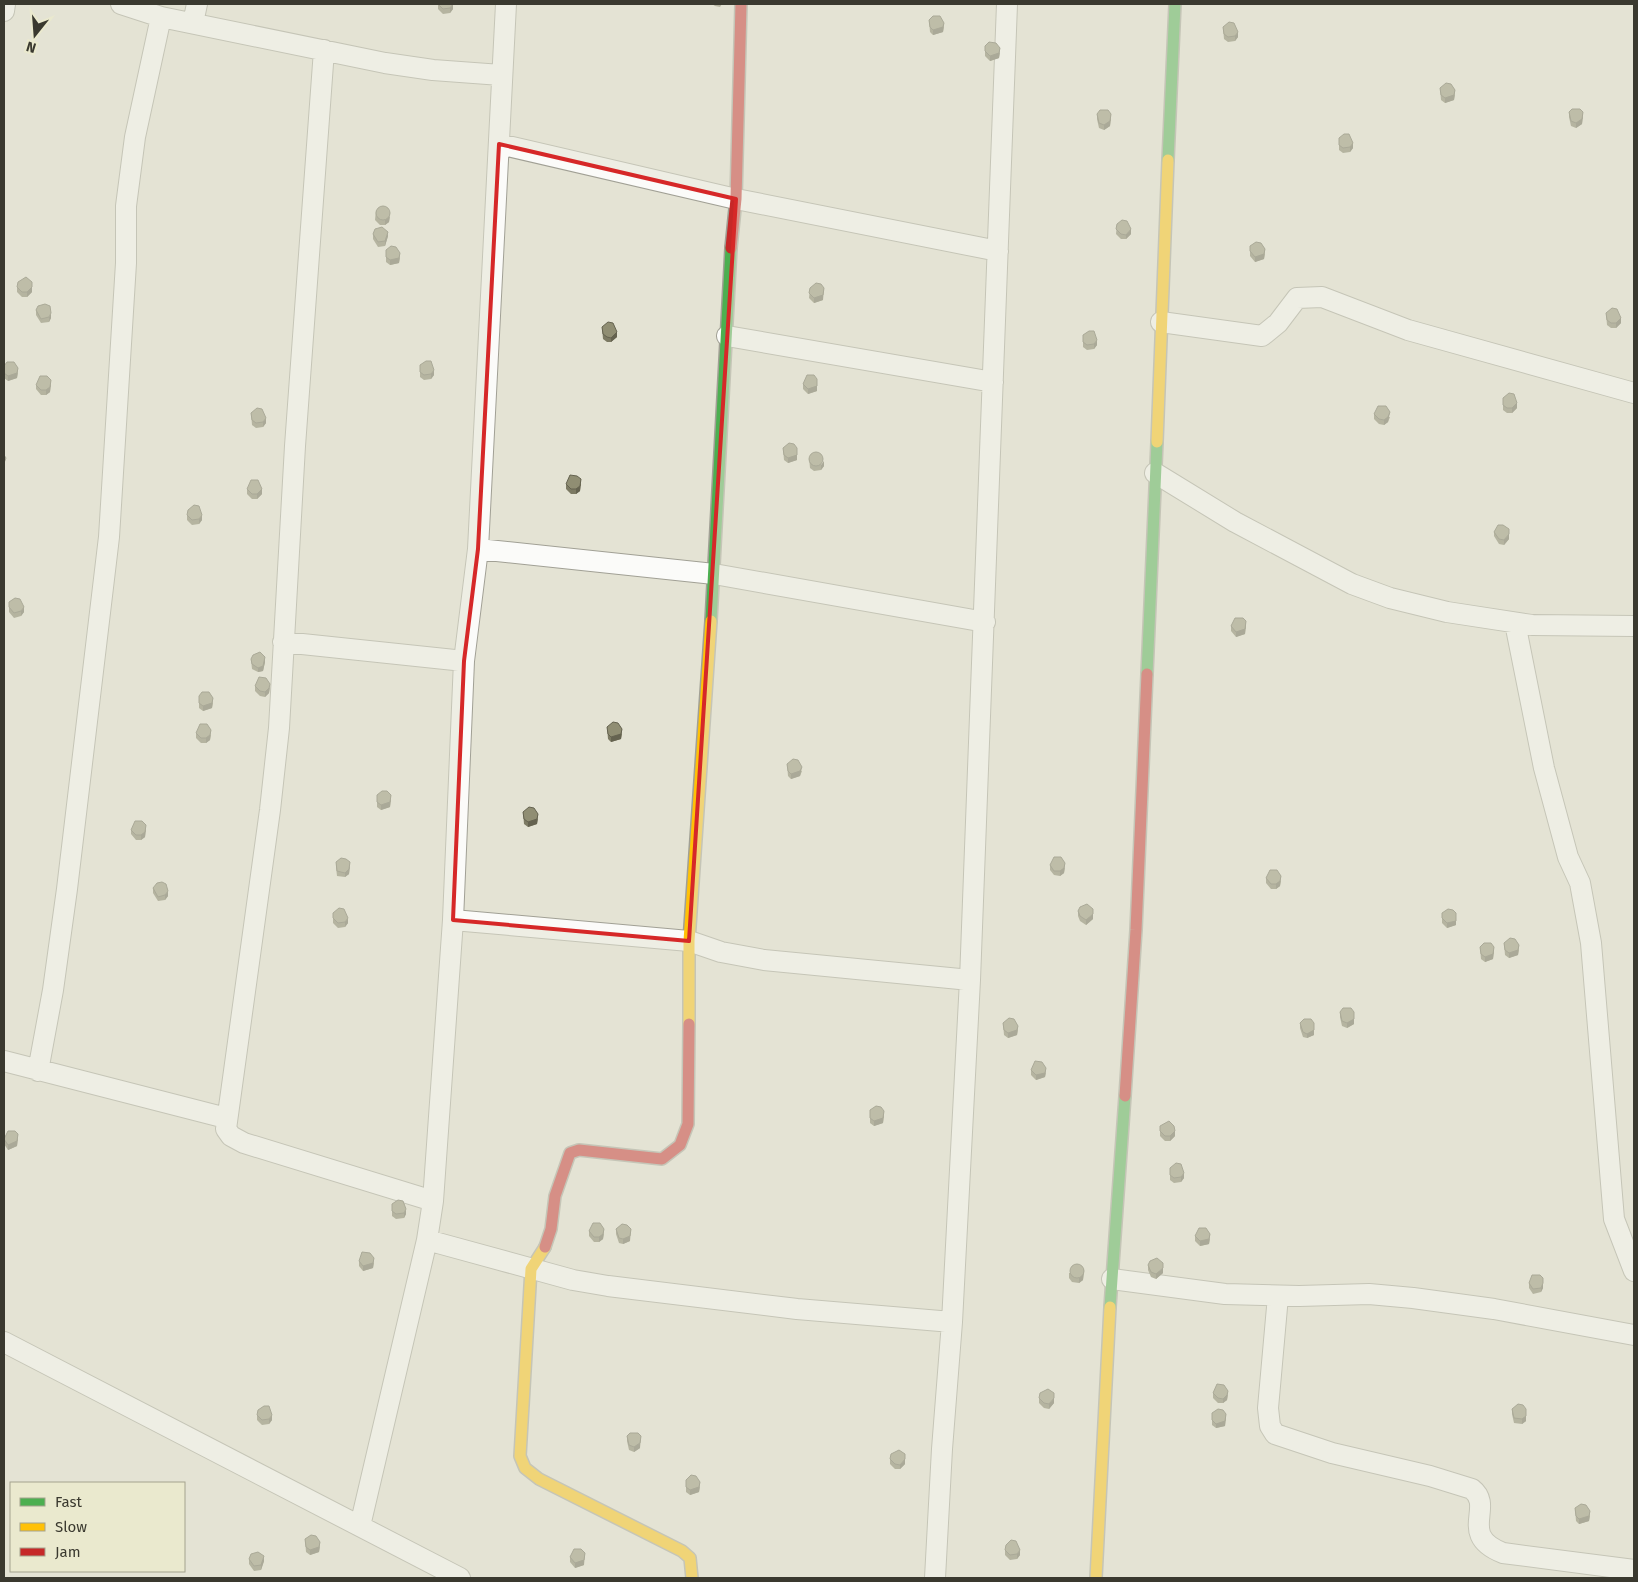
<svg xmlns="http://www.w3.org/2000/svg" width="1638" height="1582" font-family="'Fira Sans',sans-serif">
<rect width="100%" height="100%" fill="#e4e3d4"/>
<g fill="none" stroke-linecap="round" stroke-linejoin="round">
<defs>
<path id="street" d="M121,4l40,13 224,46 48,7 68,5
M4,11l1,-7
M193,23l4,-19
M324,50l-29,396 -16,282 -9,82 -44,319 5,7 13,7 189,58
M499,144l237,55 262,52
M1161,322l101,14 16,-13 19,-25 25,-1 86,33 226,63
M727,336l266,46
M1155,473l80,49 117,62 38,14 57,14 85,13 102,1
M478,549l236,25 271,48
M1515,623l29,145 24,89 12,26 11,60 23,276 20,52
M283,642l181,19
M453,920l236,21 32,11 43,8 206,20
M4,1061l222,57
M38,1071l15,-81 14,-101 42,-352 17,-274v-57l9,-69 26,-120
M427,1240l146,40 35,6 189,23 155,13
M1112,1279l113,15 74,2 70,-2 44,4 81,11 140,26
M1278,1296l-10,112 2,18 5,8 57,19 98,23 42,13c23,18 -15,46 31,64l131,17
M4,1342l456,236
M360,1526l67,-286 6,-39 20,-281 11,-259 14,-112 28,-545
M935,1578l7,-129 10,-127 18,-342 37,-976"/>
<path id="fast" d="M1168,160l7,-156
M711,621l20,-373
M1147,674l10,-232
M1110,1307l15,-211"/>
<path id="slow" d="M1157,442l11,-282
M689,1024v-83l22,-320
M545,1247l-14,22 -11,187 5,12 14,11 143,72 8,7 2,20
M1096,1578l14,-271"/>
<path id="jam" d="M731,248l5,-49 5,-195
M1125,1096l11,-166 11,-256
M545,1247l6,-18 4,-33 15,-43 9,-3 83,9 18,-14 8,-21 1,-100"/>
</defs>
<use href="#street" stroke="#a1a095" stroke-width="22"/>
<use href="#fast" stroke="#a1a095" stroke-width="14"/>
<use href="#slow" stroke="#a1a095" stroke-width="14"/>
<use href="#jam" stroke="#a1a095" stroke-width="14"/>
<use href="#street" stroke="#fbfbf9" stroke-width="20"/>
<use href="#fast" stroke="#4caf50" stroke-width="11"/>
<use href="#slow" stroke="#ffc107" stroke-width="11"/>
<use href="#jam" stroke="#c62828" stroke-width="11"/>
</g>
<path fill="#7c7a63" d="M438,4l15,5 -3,4 -7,1 -5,-5z
M712,4h10l-2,3 -5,-1z
M929,20l15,7 -1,5 -10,3 -3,-3z
M1223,27l15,10 -3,4 -7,1 -4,-3z
M985,46l15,7 -1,5 -9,3 -5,-5z
M1440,88l15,7 -1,5 -9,3 -4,-3z
M1569,112l14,5 -1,7 -6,4 -5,-2 -2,-9z
M1097,114l14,5 -1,7 -6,4 -5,-2 -2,-9z
M1339,138l14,10 -3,4 -7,1 -4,-3z
M376,210l14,7 -1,5 -4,3h-5l-5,-5z
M1117,224l14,10 -5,5h-5l-5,-5z
M373,234l15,2 -3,10 -7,1 -5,-8z
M1250,246l15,8 -1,5 -9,3 -5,-6z
M386,250l14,8 -1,5 -9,2 -4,-3z
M17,287l15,5 -5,5h-5l-5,-5z
M810,288l13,12 -9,3 -5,-5z
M36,310l15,8 -2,4 -8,1 -5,-8z
M1606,313l15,10 -5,5h-5l-4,-3z
M602,327l15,10 -6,5h-4l-4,-3z
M1083,335l14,10 -3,4 -7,1 -4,-3z
M420,365l14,10 -3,4 -7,1 -4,-3z
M4,366l14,7 -1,5 -9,3 -4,-3z
M803,384l14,7 -9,3 -5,-5z
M36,385h15l-1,7 -4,3h-5l-5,-6z
M1503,398l14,10 -5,5h-5l-4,-3z
M251,413l15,10 -3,4 -7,1 -4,-3z
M1374,414l16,3 -2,5 -4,3 -5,-1 -5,-5z
M783,448l14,5v7l-9,3 -4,-3z
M809,458l15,8 -3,4 -7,1 -4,-3z
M566,484h15l-1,7 -4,3h-5l-5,-5z
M247,489l15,5 -5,5h-5l-5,-5z
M187,515l15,5 -3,4 -7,1 -5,-5z
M1494,532l15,7 -5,6 -5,-1 -5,-8z
M9,607l15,5 -3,4 -7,2 -5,-6z
M1231,626h15l-1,8 -9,3 -5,-6z
M251,659l14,3 -2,9 -5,1 -6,-3z
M255,686l15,2 -1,5 -4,4 -5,-1 -5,-5z
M199,696l14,7 -1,5 -9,3 -4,-3z
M607,727l15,7 -1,5 -10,3 -3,-3z
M196,733l15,2 -1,5 -4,3h-5l-5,-5z
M787,764l15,7 -2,5 -9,3 -3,-3z
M377,795l14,5 -1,7 -9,3 -4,-3z
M523,812l15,7 -1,5 -9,3 -4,-3z
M131,830h15l-1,7 -4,3h-5l-5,-6z
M336,862l14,5 -1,7 -4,3 -8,-1 -1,-9z
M1050,865l15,3 -1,5 -4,3 -6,-1 -4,-5z
M1266,878l15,3 -1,5 -4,3h-5l-5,-6z
M153,888l15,8 -3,4 -7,1 -5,-8z
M1078,911l15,8 -7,6 -6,-4 -2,-5z
M333,918l15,5 -3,4 -7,1 -5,-5z
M1442,918h14v7l-9,3 -5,-5z
M1504,943l15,7 -1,5 -9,3 -4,-3z
M1480,947l14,5 -1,7 -8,3 -4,-3z
M1340,1012l14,12 -7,4 -5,-2 -2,-9z
M1003,1023l15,7 -1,5 -9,3 -4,-3z
M1300,1023l14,12 -7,3 -4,-1 -3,-9z
M1031,1070l15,3 -1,4 -9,3 -5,-5z
M870,1110l14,6 -1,7 -9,3 -4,-3z
M1160,1126l15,10 -5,5h-5l-5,-5z
M4,1139h14l-1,7 -9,4 -4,-6z
M1170,1168l14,10 -3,4 -7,1 -4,-3z
M392,1204l14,10 -2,4 -8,1 -4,-3z
M616,1229l14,12 -7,3 -4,-1 -3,-9z
M589,1231l15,3 -1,5 -4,3h-5l-5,-6z
M1195,1236l15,3 -1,5 -9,2 -5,-5z
M359,1261l15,2 -1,5 -10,3 -4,-5z
M1148,1265l15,8 -7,6 -5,-2 -3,-7z
M1069,1273h15l-1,7 -4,3 -7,-1 -3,-4z
M1529,1283l14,5 -2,4 -8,2 -4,-6z
M1213,1393l15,2 -1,5 -4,3h-5l-5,-5z
M1039,1398l15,5 -5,6 -5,-1 -5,-5z
M1512,1409l14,12 -4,3 -8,-1 -2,-9z
M1212,1413l14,5 -1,8 -9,2 -4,-3z
M257,1415l15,5 -3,4 -7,1 -5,-5z
M627,1436l13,12 -6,4 -5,-2 -2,-9z
M890,1459l15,5 -5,5h-5l-5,-5z
M686,1480l14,7 -1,5 -9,3 -4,-3z
M1575,1508l15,8 -1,5 -10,3 -3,-3z
M305,1539l15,8 -1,5 -9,3 -4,-3z
M1005,1550l15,5 -3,4 -7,1 -5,-5z
M570,1557l14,8 -9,3 -5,-6z
M249,1559l15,2 -3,9 -7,1 -5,-7z"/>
<path fill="#656350" d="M453,4v5l-3,4v-5z
M944,23l-1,9 -10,3v-5z
M1238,32v5l-3,4v-5z
M1000,48l-1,10 -9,3v-5z
M1455,90l-1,10 -9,3v-5z
M1583,112l-1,12 -6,4v-5z
M1111,114l-1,12 -6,4v-5z
M1353,143v5l-3,4v-5z
M390,212l-1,10 -4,3v-5z
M1131,229v5l-5,5v-4z
M388,232v4l-3,10v-5z
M1265,249l-1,10 -9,3v-5z
M400,253l-1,10 -9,2v-5z
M32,287v5l-5,5v-5z
M824,288l-1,12 -9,3v-5z
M51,313v5l-2,4v-5z
M1621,318v5l-5,5v-5z
M617,332v5l-6,5v-4z
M1097,340v5l-3,4v-5z
M18,368l-1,10 -9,3v-5z
M434,370v5l-3,4v-5z
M817,379v12l-9,3v-5z
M51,380l-1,12 -4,3v-5z
M1517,403v5l-5,5v-5z
M1390,412l-2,10 -4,3v-5z
M266,418v5l-3,4v-5z
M797,448v12l-9,3v-5z
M824,461v5l-3,4v-5z
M581,479l-1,12 -4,3v-5z
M262,489v5l-5,5v-5z
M202,515v5l-3,4v-5z
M1509,534v5l-5,6v-5z
M24,607v5l-3,4v-5z
M1246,621l-1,13 -9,3v-5z
M265,657v5l-2,9 -5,1v-4z
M270,684l-1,9 -4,4v-5z
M213,698l-1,10 -9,3v-5z
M622,729l-1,10 -10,3v-5z
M211,730l-1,10 -4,3v-5z
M802,767l-2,9 -9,3v-5z
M391,795l-1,12 -9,3v-5z
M538,814l-1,10 -9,3v-5z
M146,825l-1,12 -4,3v-5z
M350,862l-1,12 -4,3v-4z
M1065,863l-1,10 -4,3v-5z
M1281,876l-1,10 -4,3v-5z
M168,891v5l-3,4v-5z
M1456,913v12l-9,3v-5z
M1093,914v5l-7,6v-5z
M348,918v5l-3,4v-5z
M1519,945l-1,10 -9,3v-5z
M1494,947l-1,12 -8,3v-5z
M1354,1012v12l-7,4v-5z
M1314,1023v12l-7,3v-4z
M1018,1026l-1,9 -9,3v-5z
M1046,1068l-1,9 -9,3v-5z
M884,1111l-1,12 -9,3v-5z
M1175,1131v5l-5,5v-5z
M18,1134l-1,12 -9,4v-5z
M1184,1173v5l-3,4v-5z
M406,1209v5l-2,4v-5z
M604,1229l-1,10 -4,3v-5z
M631,1229l-1,12 -7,3v-5z
M1210,1234l-1,10 -9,2v-5z
M374,1258l-1,10 -10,3v-5z
M1084,1268l-1,12 -4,3v-5z
M1163,1268v5l-7,6v-5z
M1543,1283v5l-2,4v-4z
M1228,1391l-1,9 -4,3v-4z
M1054,1398v5l-5,6v-5z
M1526,1409v12l-4,3v-5z
M1226,1414l-1,12 -9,2v-4z
M272,1415v5l-3,4v-5z
M641,1436l-1,12 -6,4v-5z
M905,1459v5l-5,5v-4z
M700,1482l-1,10 -9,3v-5z
M1590,1511l-1,10 -10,3v-5z
M320,1542l-1,10 -9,3v-5z
M1020,1550v5l-3,4v-5z
M585,1553l-1,12 -9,3v-5z
M264,1556v5l-3,9v-5z"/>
<path fill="#908e73" stroke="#656350" d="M438,4h15l-3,4 -7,1z
M933,16h7l4,7 -1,4 -10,3 -3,-3 -1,-7z
M1229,22l5,1 4,9 -3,4 -7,1 -4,-3 -1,-7z
M989,42l7,1 4,5 -1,5 -9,3 -5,-5v-5z
M1446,83l5,1 4,6 -1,5 -9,3 -4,-3 -1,-7z
M1572,109h8l3,3 -1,7 -6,4 -5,-2 -2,-9z
M1100,110h8l3,4 -1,7 -6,4 -5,-2 -2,-9z
M1344,134h5l4,9 -3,4 -7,1 -4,-3v-7z
M376 213a7 7 0 1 1 14 0a7 7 0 1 1-14 0Z
M1122,220l5,1 4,8 -5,6 -5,-1 -5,-5 1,-5z
M382,227l6,5 -3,9 -7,1 -5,-8 2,-5z
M1256,242l5,1 4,6 -1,5 -9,3 -5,-6v-5z
M391,246l5,1 4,6 -1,5 -9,2 -4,-3v-7z
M26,277l6,5v5l-5,5h-5l-5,-5 1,-5z
M816,283l5,1 3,4 -1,7 -9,3 -5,-5 1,-5z
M45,304l5,2 1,7 -2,4 -8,2 -5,-9 2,-4z
M1612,308l5,1 4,9 -5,5h-5l-4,-3 -1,-7z
M608,322l5,1 4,9 -6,6 -4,-1 -4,-3 -1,-7z
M1089,331h5l3,9 -3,4 -7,1 -4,-3v-7z
M426,361h5l3,9 -3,4 -7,1 -4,-3v-7z
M7,362h7l4,6 -1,5 -9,3 -4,-3v-7z
M807,375h7l3,4v7l-9,3 -5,-5z
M40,376h7l4,4 -1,7 -4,3h-5l-5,-5z
M1509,393l5,1 3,9 -5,5h-5l-4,-3v-7z
M1378,406h8l4,6 -2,5 -4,3 -5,-1 -5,-5z
M257,408l5,1 4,9 -3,4 -7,1 -4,-3 -1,-7z
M789,443l5,1 3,4v7l-9,3 -4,-3 -1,-7z
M809 459a7 7 0 1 1 14 0a7 7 0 1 1-14 0Z
M4,455l2,3 -2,5z
M570,475l7,1 4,3 -1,7 -4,3h-5l-5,-5z
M251,480h7l4,9 -5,5h-5l-5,-5z
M194,505l5,1 3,9 -3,4 -7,1 -5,-5 1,-5z
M1498,525h5l6,4v5l-5,6 -5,-1 -5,-7z
M15,598l5,1 4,8 -3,4 -7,2 -5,-6v-5z
M1235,618h8l3,3 -1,8 -9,3 -5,-6z
M260,652l5,5 -2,9 -5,2 -6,-4 -1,-5 2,-4z
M259,677l7,1 4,6 -1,4 -4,4 -5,-1 -5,-5z
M202,692h7l4,6 -1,5 -9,3 -4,-3v-7z
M613,722l5,1 4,6 -1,5 -10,3 -3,-3 -1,-7z
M200,724h7l4,6 -1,5 -4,3h-5l-5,-5z
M793,759l5,1 4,7 -2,4 -9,3 -3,-3 -1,-7z
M382,791h5l4,4 -1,7 -9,3 -4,-3v-7z
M529,807l5,1 4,6 -1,5 -9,3 -4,-3 -1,-7z
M135,821h7l4,4 -1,7 -4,3h-5l-5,-5z
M1054,857h7l4,6 -1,5 -4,3h-6l-4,-6z
M341,858l5,1 4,3 -1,7 -4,4 -8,-2 -1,-9z
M1270,870h7l4,6 -1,5 -4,3h-5l-5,-6z
M162,882l4,2 2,7 -3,4 -7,2 -5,-9 4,-5z
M1087,904l6,5v5l-7,6 -6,-4 -2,-5 2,-4z
M339,908l5,1 4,9 -3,4 -7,1 -5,-5v-5z
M1448,909l5,1 3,3v8l-9,2 -5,-5v-5z
M1510,938l5,1 4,6 -1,5 -9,3 -4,-3 -1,-7z
M1484,943h7l3,4 -1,7 -8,3 -4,-3 -1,-7z
M1343,1008h8l3,4v7l-7,4 -5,-2 -2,-9z
M1009,1018l5,1 4,7 -1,4 -9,3 -4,-3 -1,-7z
M1304,1019h7l3,4v7l-7,4 -4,-2 -3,-9z
M1035,1061l7,1 4,6 -1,5 -9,2 -5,-5z
M876,1106l5,1 3,4 -1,7 -9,3 -4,-3v-8z
M1169,1121l5,5 1,5 -5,5h-5l-5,-5v-5z
M8,1131h7l3,3 -1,7 -9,4 -4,-6z
M1176,1163l5,1 3,9 -3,4 -7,1 -4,-3v-7z
M398,1200l5,1 3,8 -2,4 -8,1 -4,-3v-7z
M593,1223h7l4,6 -1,5 -4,3h-5l-5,-6z
M622,1224l5,1 4,4 -1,7 -7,3 -4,-1 -3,-9z
M1199,1228h7l4,6 -1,5 -9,2 -5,-5z
M362,1252l8,1 4,5 -1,5 -10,3 -4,-5z
M1157,1258l6,5v5l-7,6 -5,-2 -3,-7 2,-4z
M1070 1271a7 7 0 1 1 14 0a7 7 0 1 1-14 0Z
M1532,1275h8l3,3v5l-2,5 -8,1 -4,-6z
M1217,1384l7,1 4,6 -1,4 -4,4 -5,-1 -5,-5z
M1048,1389l6,4v5l-5,6 -5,-1 -5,-5 1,-5z
M1518,1404l5,1 3,4v7l-4,3 -8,-1 -2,-9z
M264,1406h5l3,9 -3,4 -7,1 -5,-5 1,-5z
M1218,1409l5,1 3,4 -1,7 -9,3 -4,-4v-7z
M630,1433h8l3,3 -1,7 -6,4 -5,-2 -2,-9z
M899,1450l6,4v5l-5,6 -5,-1 -5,-5 1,-5z
M691,1475l5,1 4,6 -1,5 -9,3 -4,-3v-7z
M1581,1504l5,1 4,6 -1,5 -10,3 -3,-3 -1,-8z
M311,1535l5,1 4,6 -1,5 -9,3 -4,-3 -1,-8z
M1011,1540l5,1 4,9 -3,4 -7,1 -5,-5 1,-5z
M574,1549h7l4,4 -1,7 -9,3 -5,-6z
M258,1552l6,4 -3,9 -7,1 -5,-7 2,-5z"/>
<path d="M0 0H1638V1582H0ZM499,144l237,55 -47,742 -236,-21 11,-259 14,-112z" fill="#e4e3d4" fill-opacity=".55" fill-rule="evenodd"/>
<path fill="none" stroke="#d62828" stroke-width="4" stroke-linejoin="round" d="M499,144l237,55 -47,742 -236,-21 11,-259 14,-112z"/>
<rect width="1638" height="1582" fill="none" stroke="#3a392f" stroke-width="10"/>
<rect x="10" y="1482" width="175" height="90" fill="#eae9ce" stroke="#a4a38e"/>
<rect x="20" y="1498" width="25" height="8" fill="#4caf50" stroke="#a4a38e"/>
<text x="55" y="1507" font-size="15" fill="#3a392f">Fast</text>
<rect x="20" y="1523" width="25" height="8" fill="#ffc107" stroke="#a4a38e"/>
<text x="55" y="1532" font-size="15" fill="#3a392f">Slow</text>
<rect x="20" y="1548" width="25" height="8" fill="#c62828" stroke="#a4a38e"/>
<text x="55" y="1557" font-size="15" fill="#3a392f">Jam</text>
<g transform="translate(35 35) rotate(197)" stroke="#eae9ce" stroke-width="4" paint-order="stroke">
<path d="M0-4L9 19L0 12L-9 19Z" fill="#3a392f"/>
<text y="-8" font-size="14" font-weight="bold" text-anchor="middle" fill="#3a392f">N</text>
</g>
</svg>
